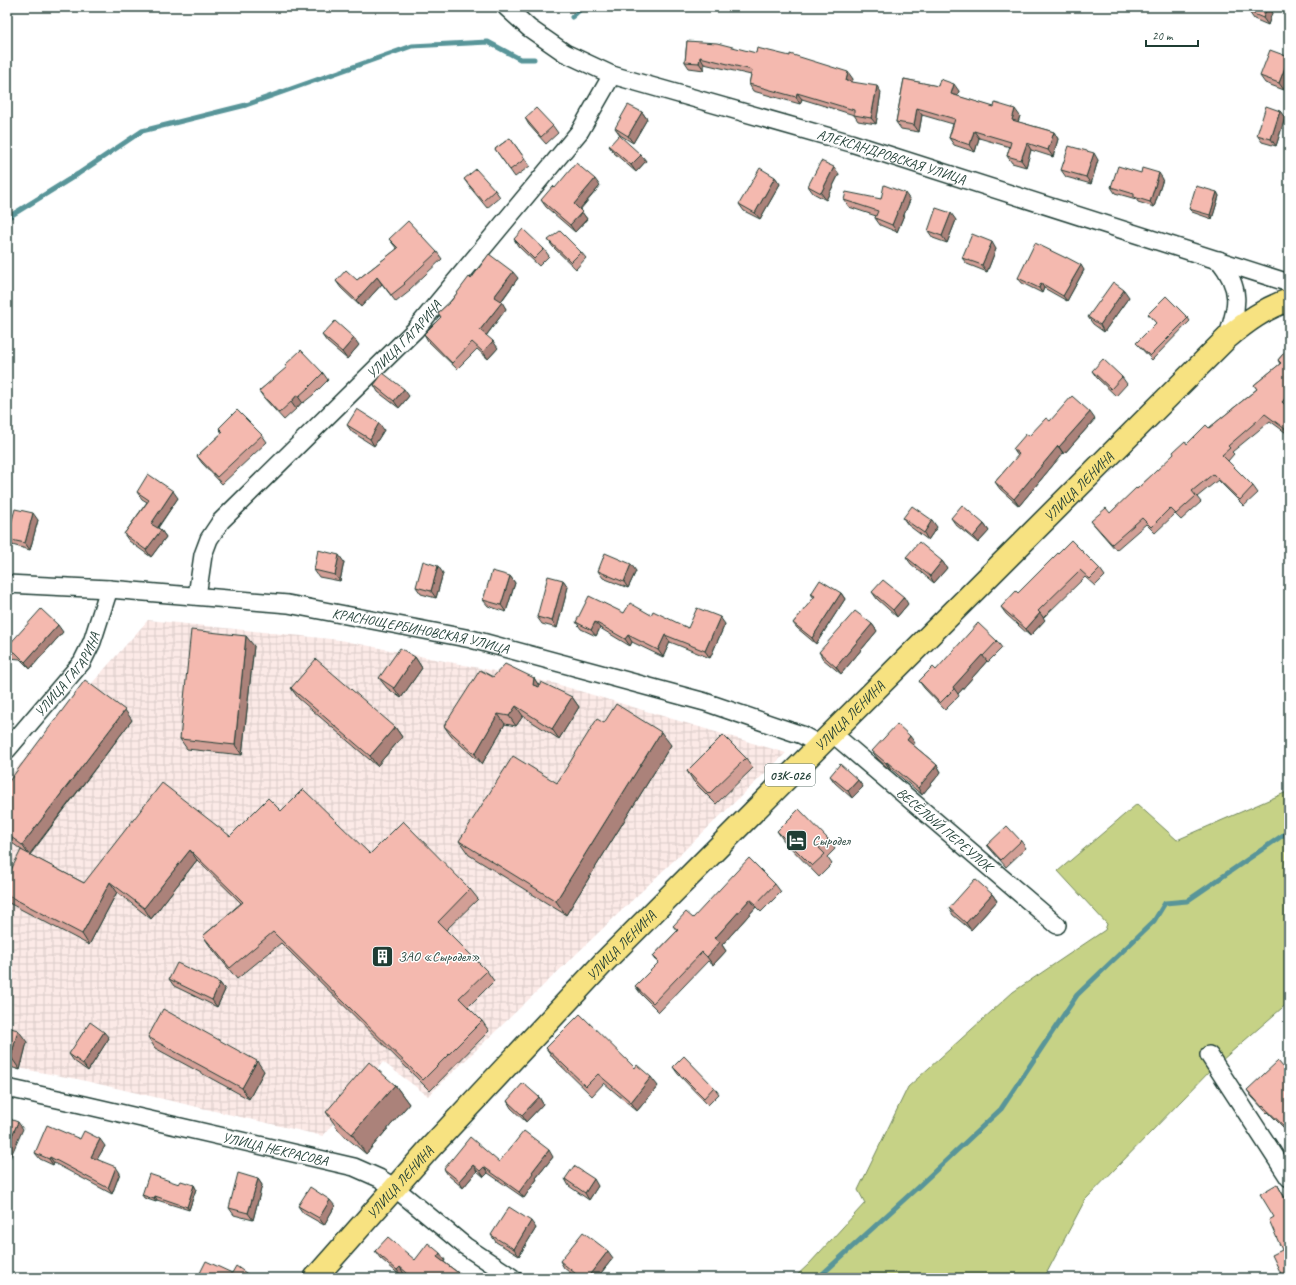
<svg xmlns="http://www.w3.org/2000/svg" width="1296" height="1285" font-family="Caveat,sans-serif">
<defs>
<pattern id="industrial-grid" width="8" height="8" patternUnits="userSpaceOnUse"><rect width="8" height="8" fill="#fceae7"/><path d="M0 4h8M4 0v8" fill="none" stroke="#d8cac7"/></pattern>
</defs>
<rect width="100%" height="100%" fill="#fff"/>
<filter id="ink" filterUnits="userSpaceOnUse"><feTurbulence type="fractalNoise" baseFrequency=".025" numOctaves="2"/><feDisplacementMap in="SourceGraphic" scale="8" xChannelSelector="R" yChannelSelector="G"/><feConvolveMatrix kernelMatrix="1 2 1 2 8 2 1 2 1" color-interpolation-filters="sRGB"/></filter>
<g filter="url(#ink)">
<path fill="url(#industrial-grid)" d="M148,620l192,20 213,43 233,70 -358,343 -45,-34 -60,74 -246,-57 -70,-13v-287z"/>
<path fill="#c6d286" stroke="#72885d" d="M1289,791v211l-75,65 -129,133 -41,78h-250l15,-14 56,-61 -7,-13 50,-103 105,-95 92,-62 2,-6 -49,-53 79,-67 40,36z"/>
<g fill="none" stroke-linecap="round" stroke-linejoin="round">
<path stroke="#599599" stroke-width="5" d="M572,17l11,-10
M7,218l71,-44 64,-43 104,-26 166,-59 76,-4 32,17h14
M818,1278l101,-92 82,-77 76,-114 77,-74 11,-18 22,-2 102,-70"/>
<defs>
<g id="street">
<path id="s1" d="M506,7l23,21 36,25 47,22 239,68 438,140"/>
<path d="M1219,260c23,29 19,46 8,78"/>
<path id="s2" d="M7,584l102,5 179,15 183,35 234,63 82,28 15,5 18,10"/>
<path id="s3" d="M197,596l6,-41 6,-16 12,-18 194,-191 165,-199 32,-56"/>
<path id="s4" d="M832,733l225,192"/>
<path id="s5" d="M7,750l75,-88 10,-20 17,-53"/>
<path d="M1209,1055l80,123"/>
<path id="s6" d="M7,1088l69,15 278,64 25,11 16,10 70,58 48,32"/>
</g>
<g id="primary">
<path id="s7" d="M315,1278l115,-130 175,-187 215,-216 407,-407c19,-16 38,-30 62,-38"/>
</g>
</defs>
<use href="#street" stroke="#1f3d34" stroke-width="20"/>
<use href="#primary" stroke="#1f3d34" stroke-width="25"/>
<use href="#street" stroke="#fff" stroke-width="17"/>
<use href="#primary" stroke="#f7e281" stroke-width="22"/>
</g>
<path fill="#d29f96" stroke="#1f3d34" d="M1251,7h23l-6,18 -14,-6 -5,-7z
M687,41l166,38 -1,3 29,10 -5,32 -18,-3 -4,-6 -52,-16 -2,5 -47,-13 -4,-7 2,-9 -47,-11v6l-15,-2 -4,-6z
M1289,57v19l-5,14 -19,-7 -5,-7z
M904,79l55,12 -2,5 63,20 -2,6 36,10 4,7 -5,18 -22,-7 -5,17 -14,-4 -5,-7 3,-9 -31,-9 -4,14 -21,-7 -5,-7 4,-14 -31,-9 -3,17 -18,-3 -5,-7z
M1280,111l5,7 -9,28 -14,-4 -5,-7z
M642,112l5,7 -14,24 -13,-8 -5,-7z
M525,118l28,8 5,7 -12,11 -17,-19z
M510,138l20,28 -15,11 -20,-28z
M609,146l32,9 5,6 -10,11 -22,-19z
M1098,160l-7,24 -25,-7 -5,-7z
M839,174l-13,26 -13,-7 -5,-7z
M775,177l5,7 -20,35 -16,-8 -5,-7z
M464,179l31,11 5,7 -13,11 -18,-22z
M1163,179l-9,28 -16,-5 -2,-3 -21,-6 -4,-6z
M600,186l-20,24 7,9 -12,13 -29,-25 -5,-7 14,-12z
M1217,192l2,4 -7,23 -20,-7 -3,-3z
M881,199l29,1 -13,32 -17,-7 -5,-7 1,-2 -27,-9 -5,-7z
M956,220l-9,23 -14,-5 -5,-7z
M389,239l48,13 5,7 -33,31 1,1 -14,11 -14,-18 -21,23 -20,-19 -5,-7 21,-1 40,-31z
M514,239l30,10 5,7 -10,10 -21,-20z
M548,240l33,12 5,6 -10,11 -23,-22z
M996,249l-9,23 -20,-8 -5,-6z
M1084,270l-17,31 -23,-13 -2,5 -20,-10 -4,-5z
M518,278l-17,24 5,7 -20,27 12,12 -10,11 -11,-10 -20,20 -29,-28 -4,-7 17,-16 -3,-5 13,-12 20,-22z
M1129,297l-25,35 -11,-8 -5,-7z
M1148,314l40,4 2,3 -38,39 -13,-14 -3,-3 20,-20z
M322,335l37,10 -12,14 -20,-17z
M1289,347v59l-1,1 1,1v27l-19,-14 -38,31 2,2 -6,7 25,25 5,7 -14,13 -26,-26 -21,17 4,5 -20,18 -6,-6 -20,19 -9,-9 -30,26 -20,-23 -5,-6 19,-8 77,-69 22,-16 48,-39 -3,-4 26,-21 -2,-4z
M285,365l38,8 5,7 -15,15 -10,8 -1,-1 -6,7 -12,11 -20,-22 -5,-7 28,-23z
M1092,371l30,6 5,7 -11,12 -19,-18z
M374,385l35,11 -10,12 -21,-16z
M1095,419l-31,35 -1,-1 -44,53 -19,-17 -5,-7 23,-26 -5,-7 16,-13 21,-15z
M347,425l37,5 -10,16 -22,-14z
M219,428l43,7 5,7 -45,42 -20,-21 -5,-7 25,-23z
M137,492l41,6 -20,30 3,2 5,7 -15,20 -22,-16 -5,-7 23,-32 -5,-3z
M903,518l34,9 -9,13 -20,-15z
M951,518l33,6 5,7 -11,12 -22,-18z
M38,520l-8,30 -18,-5 -5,-6z
M1071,540l29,29 5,7 -10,10 -10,-9 -42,41 2,2 -15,16 -24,-22 -5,-7 17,-14z
M906,557l36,4 5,7 -13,15 -23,-19z
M344,562l-4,19 -21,-4 -5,-7z
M598,571h38l-8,17 -25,-10z
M443,573l-7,25 -15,-4 -5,-7z
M510,576l5,7 -9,29 -18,-6 -5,-6z
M563,580l5,7 -11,41 -15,-4 -5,-7z
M872,592l36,12 -11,13 -20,-18z
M841,593l4,6 -29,45 -19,-16 -4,-5 21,-25 -3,-4z
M624,613l27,2 37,13 37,-4 -15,34 -40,-16 -7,15 -31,-15 -2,4 -30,-18 -4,8 -15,-7 -5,-7z
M872,624l5,7 -36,43 -18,-15 -4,-7z
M63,632l-33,37 -10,-10 -12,-1 -1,-1v-10z
M997,641l5,7 -14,14 -1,-1 -29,33 1,2 -14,14 -21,-22 -5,-7 17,-11z
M254,646l-12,109 -55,-6 -7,-10z
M415,657l7,11 -21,30 -14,-10 -8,-10z
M493,677l41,1 5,8 33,11 7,10 -20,32 -36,-23 -7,10 -11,-2 -23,40 -31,-28 -7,-10z
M291,688l104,39 7,10 -25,29 -79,-68z
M132,720l-102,135 54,28 146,-47 51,-25 89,43 100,35 8,10 -32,31 41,41 7,10 -26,26 14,14 7,10 -59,60 -149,-148 -44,36 -27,-33 -7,-10 38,-33 -44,-43 -46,59 -34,-27 -28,53 -82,-43v-24l17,-26 -17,-13v-55z
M604,723l67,22 -105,170 -97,-60 -10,-14 98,-58z
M915,743l-2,2 24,20 4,7 -19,23 -31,-26 -1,1 -13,-12 -5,-7z
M746,758l7,10 -37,36 -22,-22 -7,-11z
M830,776l28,4 5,7 -11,11 -17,-15z
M777,831l51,8 7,10 -8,8 5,7 -13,13 -35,-36z
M1021,841l5,7 -20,19 -14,-16 -5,-6z
M775,884l6,8 -20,20 -5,-5 -34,38 4,6 -13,14 -5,-4 -49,51 -18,-18 -6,-8 23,-23 -5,-7 24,-25 -4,-5z
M992,894l5,7 -26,29 -18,-15 -4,-7z
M169,979l51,4 5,7 -8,17 -43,-21z
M7,1027l20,15 -7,28 -13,-4z
M148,1037l116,34 -15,28 -94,-51z
M109,1038l-21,33 -14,-10 -5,-7z
M546,1048l89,20 23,18 -21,25 -33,-28 -12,13 -39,-38z
M673,1067l41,20 5,7 -11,11 -30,-31z
M1289,1074v59l-21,-21 -1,1 -15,-16 -5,-7z
M395,1085l14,19 -43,50 -26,-22 -14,-20z
M539,1097l4,7 -17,18 -15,-14 -4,-7z
M80,1139l25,7 -8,13 23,14 -8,21 -58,-31 -1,2 -13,-6 -5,-6z
M553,1157l-17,21 1,1 -13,19 -36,-25 -4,4 -7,-6 -14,17 -15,-13 -4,-6 55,-7z
M258,1179l4,6 -9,35 -19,-5 -5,-7z
M565,1179l33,7 -9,14 -20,-14z
M179,1184l15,1 2,4 -7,21 -32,-10 -1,2 -12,-4 -2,-3z
M298,1206h37l-11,19 -21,-12z
M536,1228l-17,28 -23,-14 -5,-7z
M375,1251l40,9h30l-1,2 21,16h-55l-6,-4 -2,3 -22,-19z
M613,1258l-16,20h-20l-13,-10 -4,-7z
M200,1273h32l21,5h-50z"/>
<path fill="#ab827a" stroke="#1f3d34" d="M1267,7h7l-6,18 -5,-7z
M700,57l4,7v6l-5,-7z
M1289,57v19l-5,14 -5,-7z
M848,72l5,7 -3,8 -4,-6z
M954,84l5,7 -3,10 -5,-7z
M877,86l4,6 -5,32 -5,-6z
M797,93l5,6 -2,5 -4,-7z
M917,108l5,7 -3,17 -5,-7z
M1015,109l5,7 -4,11 -4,-7z
M1280,111l5,7 -9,28 -5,-7z
M642,112l5,7 -14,24 -5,-7z
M974,131l5,7 -4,14 -5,-7z
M1054,132l4,7 -5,18 -5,-7z
M1027,143l4,7 -5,17 -5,-7z
M1094,153l4,7 -7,24 -5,-7z
M641,155l5,6 -10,11 -5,-7z
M834,167l5,7 -13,26 -5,-7z
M1159,173l4,6 -9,28 -4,-5z
M775,177l5,7 -20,35 -5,-6z
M595,179l5,7 -22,25 -4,-7z
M1217,192l2,4 -7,23 -2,-4z
M905,193l5,7 -13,32 -5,-7z
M582,212l5,7 -12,13 -5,-7z
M951,213l5,7 -9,23 -5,-7z
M992,242l4,7 -9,23 -5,-7z
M1081,265l3,5 -17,31 -4,-5z
M513,272l5,6 -19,26 -5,-7z
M377,277l5,7 -21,23 -5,-7z
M1041,283l3,5 -2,5 -3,-5z
M1124,290l5,7 -25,35 -4,-7z
M502,302l4,7 -21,28 -5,-7z
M354,338l5,7 -12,14 -5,-7z
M493,341l5,7 -10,11 -5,-7z
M404,389l5,7 -10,12 -5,-7z
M1289,394v12l-3,3 -4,-7z
M297,395l5,7 -6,7 -5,-7z
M1090,412l5,7 -31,35 -5,-7z
M379,423l5,7 -10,16 -4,-7z
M1058,446l5,7 -44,53 -5,-7z
M173,491l5,7 -22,32 -5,-6z
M33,513l5,7 -8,30 -5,-7z
M932,520l5,7 -9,13 -4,-7z
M984,524l5,7 -11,12 -5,-6z
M161,530l5,7 -15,20 -5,-7z
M339,555l5,7 -4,19 -5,-6z
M942,561l5,7 -13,15 -4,-7z
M631,564l5,7 -8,17 -4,-6z
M438,566l5,7 -7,25 -5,-7z
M510,576l5,7 -9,29 -5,-7z
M563,580l5,7 -11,41 -5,-7z
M841,593l4,6 -29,45 -4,-6z
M904,597l4,7 -11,13 -4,-7z
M1040,613l5,7 -15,16 -4,-7z
M720,617l5,7 -15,34 -5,-7z
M595,622l5,6 -4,8 -5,-6z
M872,624l5,7 -36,43 -5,-7z
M58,625l5,7 -33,37 -5,-7z
M628,635l4,7 -2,4 -5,-7z
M665,635l5,7 -7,15 -5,-7z
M246,636l8,10 -12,109 -7,-10z
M982,655l5,6 -29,33 -5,-7z
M415,657l7,11 -21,30 -7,-10z
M534,678l7,11 -8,-4z
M572,697l7,10 -20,32 -7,-10z
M516,706l7,10 -7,10 -7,-10z
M125,710l7,10 -103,135 -7,-10z
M498,714l7,10 -23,40 -7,-10z
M395,727l7,10 -25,29 -7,-10z
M661,732l10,13 -105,170 -10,-14z
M910,736l5,7 -3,4 -5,-7z
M887,762l4,7 -1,1 -4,-7z
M937,765l4,7 -19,23 -4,-7z
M858,780l5,7 -11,11 -4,-7z
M190,850l7,10 -46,59 -7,-11z
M110,882l7,10 -28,53 -7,-11z
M992,894l5,7 -26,29 -5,-7z
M750,899l6,8 -34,38 4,6 -13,14 -6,-8 8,-19z
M220,983l5,7 -8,17 -5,-7z
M18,1030l9,12 -7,28 -9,-13z
M104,1032l5,6 -21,33 -5,-7z
M257,1061l7,10 -15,28 -7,-11z
M651,1077l7,9 -21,25 -6,-9z
M395,1085l14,19 -43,50 -14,-20z
M539,1097l4,7 -17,18 -4,-7z
M18,1122l5,7 -13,29 -3,-4v-7z
M100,1139l5,7 -10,17 -4,-6z
M549,1150l4,7 -17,21 1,1 -13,19 -5,-6 13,-20z
M50,1157l4,6 -1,2 -4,-6z
M473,1165l4,6 -14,17 -4,-7z
M116,1167l4,6 -8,21 -4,-6z
M484,1167l4,6 -4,4 -4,-6z
M258,1179l4,6 -9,35 -5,-7z
M594,1179l4,7 -9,14 -4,-7z
M1277,1184l4,7 8,13v2z
M194,1185l2,4 -7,21 -2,-3z
M155,1196l2,4 -1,2 -2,-3z
M330,1200l5,6 -11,19 -5,-7z
M531,1221l5,7 -17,28 -5,-7z
M608,1251l5,7 -16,20h-10z
M440,1253l5,7 -3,4 -5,-7z
M400,1267l4,7 -2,3 -5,-7z"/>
<path fill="#f4b9af" stroke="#1f3d34" d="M1251,7h16l-4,11 -14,-6z
M687,41l30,2 39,10 1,-5 33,8v-2l58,18 -2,9 31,5 -6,32 -17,-3v-5l-57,-17 -1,4 -47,-13 3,-14 -52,-13 -1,6 -14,-1z
M1270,50l19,7 -10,26 -19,-7z
M904,79l34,7 2,-7 14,5 -3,10 43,13 1,-4 20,6 -3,11 42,12 -6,18 -21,-7 -6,17 -14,-4 4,-14 -37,-11 -4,14 -21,-7 6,-19 -38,-11 -3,17 -18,-3z
M628,105l14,7 -14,24 -13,-8z
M1266,106l14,5 -9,28 -14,-4z
M536,108l17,18 -12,11 -16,-19z
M619,135l22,20 -10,10 -22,-19z
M510,138l15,21 -15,11 -15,-21z
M1069,146l25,7 -8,24 -25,-7z
M821,161l13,6 -13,26 -13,-7z
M576,163l19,16 -21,25 8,8 -12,13 -29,-25 12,-14 2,2z
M1118,166l23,7 1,-5 17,5 -9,29 -16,-5v-3l-23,-7z
M760,168l15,9 -20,36 -16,-9z
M476,169l19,21 -12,11 -19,-22z
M884,185l21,8 -13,32 -17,-7 3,-7 -34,-11 2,-8 35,7z
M1196,186l21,6 -7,23 -21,-6z
M936,208l15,5 -9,23 -14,-5z
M408,221l29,31 -33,31 1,1 -14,11 -14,-18 -21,23 -20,-19 10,-11 11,10 41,-32 -9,-9z
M523,229l21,20 -10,10 -20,-20z
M560,231l21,21 -10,10 -23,-22z
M972,234l20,8 -10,23 -20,-7z
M1035,243l31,15v-1l15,8 -18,31 -22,-13 -2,5 -21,-10z
M489,254l24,18 -19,25 8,5 -22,28 13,11 -10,11 -11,-10 -20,21 -28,-29 17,-17 -3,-4 13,-12 18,-24 2,2z
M1113,282l11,8 -24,35 -12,-8z
M1166,296l22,22 -38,38 -14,-13 20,-20 -8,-9z
M335,321l19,17 -12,14 -20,-17z
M1289,347v47l-7,8 7,6v24l-24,-18 -37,32 2,2 -8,7 31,31 -13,14 -27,-26 -21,17 4,5 -20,18 -6,-6 -19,19 -9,-9 -30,26 -21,-23 15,-13 4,5 26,-25 1,1 37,-35 -1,-2 12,-11 2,3 19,-19 3,3 48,-39 -3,-4 27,-22 -3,-3z
M301,350l22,23 -15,15 -9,8 -2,-1 -6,7 -12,11 -20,-22 28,-24 -2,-2z
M1103,359l19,18 -11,12 -19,-18z
M383,373l21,16 -10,12 -20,-16z
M1072,396l18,16 -31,35 -1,-1 -44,53 -19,-17 24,-28 -6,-5 13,-15 3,2 17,-18 4,3z
M357,409l22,14 -9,16 -23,-14z
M237,410l25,25 -45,42 -20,-21 26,-24 -4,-4z
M148,474l25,17 -22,33 10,6 -15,20 -22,-16 25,-34 -12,-8z
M962,505l22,19 -11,13 -22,-19z
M912,506l20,14 -8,13 -21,-15z
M15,509l18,4 -8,30 -18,-4z
M1071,540l29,29 -10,10 -10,-9 -42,41 2,2 -14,16 -25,-22 15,-16 2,2z
M919,542l23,19 -12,15 -24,-19z
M318,550l21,5 -4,20 -21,-5z
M605,553l26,11 -7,18 -26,-11z
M423,561l15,5 -7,25 -15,-4z
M492,571l18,5 -9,29 -18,-5z
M548,576l15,4 -11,41 -15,-4z
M820,580l21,13 -29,45 -19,-15 22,-27 -4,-2z
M883,580l21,17 -11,13 -21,-18z
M589,596l35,17 6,-10 21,12 2,-4 35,17 9,-20 23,9 -15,34 -40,-16 -7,15 -30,-15 -3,4 -30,-17 -4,8 -15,-8z
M41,609l17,16 -33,37 -10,-10h-8v-5z
M855,611l17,13 -36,43 -17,-15z
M978,623l19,18 -14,15 -1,-1 -29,32 1,2 -14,14 -21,-22 14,-14 3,3z
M191,630l55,6 -11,109 -55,-6z
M400,648l15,9 -21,31 -15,-10z
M316,659l79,68 -25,29 -79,-68z
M505,664l29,14 -1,7 6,2 2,-5 31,15 -20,32 -36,-23 -7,10 -11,-2 -23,40 -31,-28 36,-56 13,7z
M85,680l40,30 -103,135 -15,-11v-50z
M616,704l45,28 -105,169 -97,-60 54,-85 44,27 40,-64 7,4z
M897,724l13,12 -3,4 30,25 -19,23 -31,-26 -1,1 -14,-12z
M723,735l23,23 -37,36 -22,-23z
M840,764l18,16 -10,11 -18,-15z
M162,783l68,53 38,-38 13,13 22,-22 67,65 33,-33 67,68 -32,33 49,49 -28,27 23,23 -59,59 -150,-148 -43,36 -27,-32 40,-34 -53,-52 -46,58 -34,-26 -28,52 -75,-39v-17l14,-28 63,33z
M799,809l29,30 -9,9 6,6 -13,12 -35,-35z
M1007,826l14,15 -20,19 -14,-15z
M749,858l26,26 -19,20 -6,-5 -35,39 5,4 -13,15 -5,-5 -49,51 -18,-17 24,-24 -6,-6 25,-26 -5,-4 13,-14 7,6z
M975,879l17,15 -26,29 -17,-15z
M177,963l43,20 -8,17 -43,-21z
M163,1009l94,52 -15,27 -94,-51z
M580,1014l55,54 2,-3 14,12 -20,25 -33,-28 -12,12 -40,-38z
M90,1022l14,10 -21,32 -14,-10z
M7,1027l11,3 -7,27 -4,-1z
M684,1056l30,31 -10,11 -31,-31z
M1278,1061l11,13v57l-26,-25 -1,1 -15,-17z
M369,1062l26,23 -43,49 -26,-22z
M523,1083l16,14 -17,18 -15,-14z
M7,1118l11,4 -11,25z
M47,1125l33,14 4,-8 16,8 -9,18 25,10 -8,21 -58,-31 -1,2 -14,-6z
M524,1131l25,19 -17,22 1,1 -14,19 -35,-25 -4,4 -7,-6 -14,16 -15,-12 26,-32 29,25z
M574,1166l20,13 -9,14 -20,-14z
M238,1173l20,6 -10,34 -19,-5z
M149,1174l30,10 2,-3 13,4 -7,22 -32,-11 -1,3 -12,-4z
M1277,1184l12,22v71l-1,1h-5l-11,-23 10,-5 -13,-30 5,-3 -14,-23z
M310,1187l20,13 -11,18 -21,-12z
M509,1207l22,14 -17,28 -23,-14z
M583,1232l25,19 -21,27h-6l-21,-17z
M388,1237l27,23 13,-17 12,10 -3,4 28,21h-52l-13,-11 -3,3 -22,-19z
M206,1261l26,12 4,-7 17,12h-43l-10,-5z"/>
</g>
<defs>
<symbol id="hotel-square" viewBox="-11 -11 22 22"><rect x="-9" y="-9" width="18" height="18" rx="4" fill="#1f3d34" stroke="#fff"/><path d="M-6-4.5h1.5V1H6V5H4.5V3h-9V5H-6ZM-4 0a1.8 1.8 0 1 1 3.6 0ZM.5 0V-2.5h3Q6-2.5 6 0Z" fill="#fff"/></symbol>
<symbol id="building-square" viewBox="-11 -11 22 22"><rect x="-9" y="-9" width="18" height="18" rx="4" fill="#1f3d34" stroke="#fff"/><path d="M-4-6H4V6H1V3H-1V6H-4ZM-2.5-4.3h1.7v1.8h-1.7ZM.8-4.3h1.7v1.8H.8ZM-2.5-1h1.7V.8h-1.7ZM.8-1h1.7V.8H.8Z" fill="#fff"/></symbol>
</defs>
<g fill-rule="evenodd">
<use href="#hotel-square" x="784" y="828" width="25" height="25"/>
<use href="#building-square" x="370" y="944" width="25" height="25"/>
</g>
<g text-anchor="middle" stroke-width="3" stroke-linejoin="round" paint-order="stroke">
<rect fill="#fff" stroke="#627771" stroke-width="1" x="765" y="764" width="50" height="22" rx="3"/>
<g font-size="13" font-weight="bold" fill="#1f3d34">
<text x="790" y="780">03К-026</text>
</g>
<g font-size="14" fill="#1f3d34" stroke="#fff">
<text dy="5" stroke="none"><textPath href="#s1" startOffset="418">АЛЕКСАНДРОВСКАЯ УЛИЦА</textPath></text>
<text dy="5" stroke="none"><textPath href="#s3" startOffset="338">УЛИЦА ГАГАРИНА</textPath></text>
<text dy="5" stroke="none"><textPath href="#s7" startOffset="1100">УЛИЦА ЛЕНИНА</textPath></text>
<text dy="5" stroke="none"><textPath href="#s2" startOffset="417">КРАСНОЩЕРБИНОВСКАЯ УЛИЦА</textPath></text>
<text dy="5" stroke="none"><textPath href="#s5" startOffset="97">УЛИЦА ГАГАРИНА</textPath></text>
<text dy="5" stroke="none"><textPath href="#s7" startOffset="776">УЛИЦА ЛЕНИНА</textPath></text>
<text dy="5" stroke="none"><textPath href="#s4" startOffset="148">ВЕСЁЛЫЙ ПЕРЕУЛОК</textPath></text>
<text dy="5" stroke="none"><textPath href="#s7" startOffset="452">УЛИЦА ЛЕНИНА</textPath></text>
<text dy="5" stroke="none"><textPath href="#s6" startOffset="275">УЛИЦА НЕКРАСОВА</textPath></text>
<text dy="5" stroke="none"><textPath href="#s7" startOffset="128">УЛИЦА ЛЕНИНА</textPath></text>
</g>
<g font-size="14" fill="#1f3d34" stroke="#fff" text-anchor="start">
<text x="812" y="845">Сыродел</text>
<text x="398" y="961">ЗАО «Сыродел»</text>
</g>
</g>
<rect width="1296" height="1285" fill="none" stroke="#fff" stroke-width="24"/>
<rect x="12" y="12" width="1272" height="1261" fill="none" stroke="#1f3d34" stroke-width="1.5" filter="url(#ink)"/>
<path d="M1146 40v6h52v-6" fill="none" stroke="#1f3d34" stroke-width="2"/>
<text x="1152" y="40" font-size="12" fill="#1f3d34" stroke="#ffffff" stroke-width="3" paint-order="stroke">20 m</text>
</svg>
